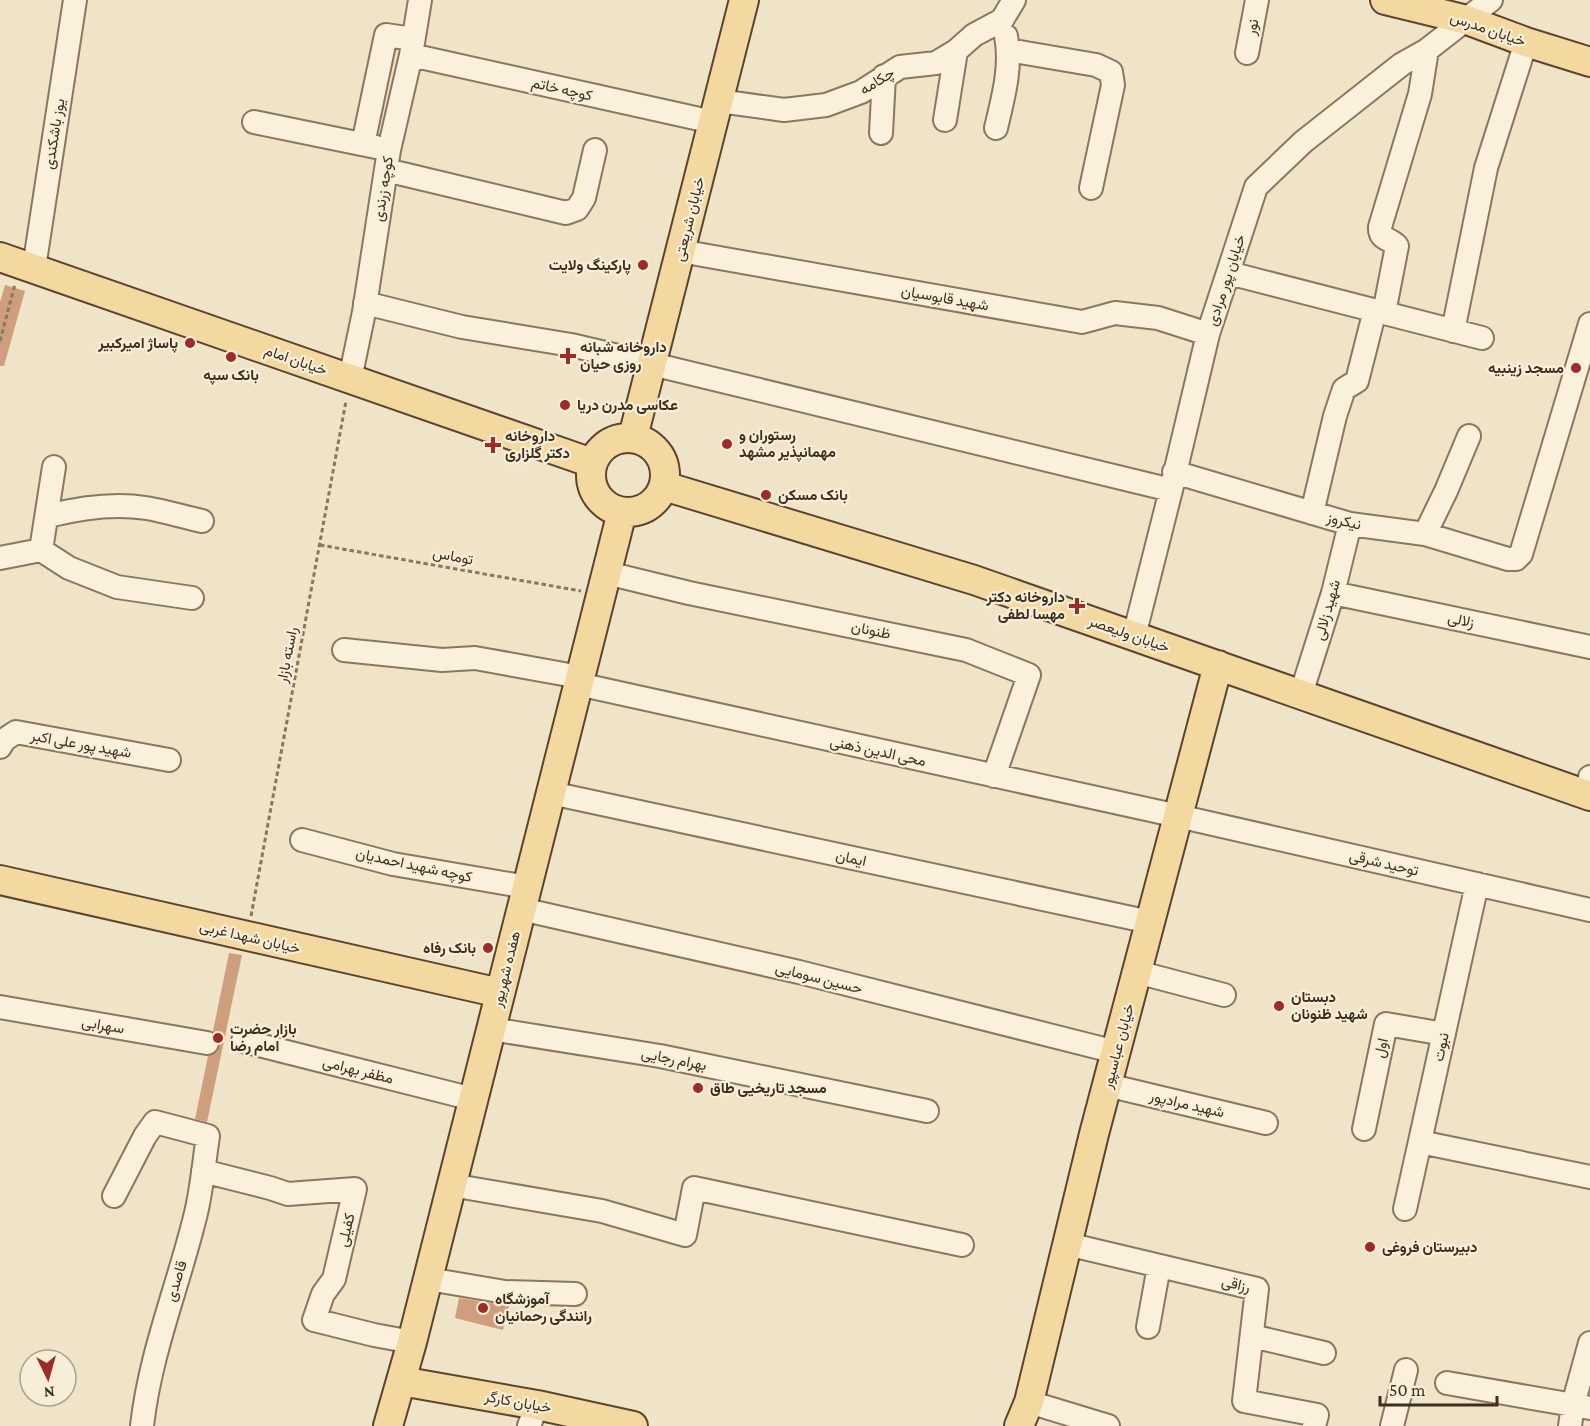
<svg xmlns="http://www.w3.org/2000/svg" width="1590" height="1426" font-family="'Crimson Pro',Vazirmatn,serif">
<rect width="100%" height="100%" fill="#f0e4c8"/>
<path fill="#cf9f7d" d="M5,285l20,6 -21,75h-4v-64z
M229,953l13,2 -35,167 -12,-3 13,-63 9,-4 3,-6 -1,-8 -6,-7z
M459,1298l50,8 -6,24 -48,-12z"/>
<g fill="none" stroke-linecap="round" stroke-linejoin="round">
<defs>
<path id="minor" d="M1008,50l88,15 15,7 2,13 -22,103
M1247,53l10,-53
M411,55l302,67
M719,101l65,9 42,-5 35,-13 39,-25 36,-4 20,-12 18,-16 28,-15 12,-20
M945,120l11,-69
M254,122l122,25
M996,128c7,-30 16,-61 10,-92
M881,133l3,-57
M363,144l23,-109 27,4
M386,170l180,43 11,-4 7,-11 11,-48
M680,251l402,71 33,-9 43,5 50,16
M34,268l41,-268
M1229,273l253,65
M365,303l97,24 109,18 81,19 519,126
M1384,313l13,-67c-7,-8 -18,-6 -17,-19l40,-133 7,-44
M1453,331l33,-163 40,-126
M350,379l14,-67 25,-162 22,-95 9,-55
M1174,472l176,52 75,10 83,25h8l5,-5 69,-230
M1312,513l23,-97 9,-27 13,-8 18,-71
M48,516c31,-8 66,-13 98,-8 19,3 37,9 56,13
M1425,534l21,-43 23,-55
M41,550l13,-83
M0,558l41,-8 28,18 48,19 75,11
M607,573l82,20 277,57 63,25 -35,101
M1333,593l257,54
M1134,636l37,-146 37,-156 48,-147 47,-45 99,-78 25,-14 64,-50
M344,650l98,10 33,-2 105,19
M578,684l600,132 412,94
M1301,694l32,-101 17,-69
M0,747l4,-7 12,-8 153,28
M551,793l599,129
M1587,795l3,-18
M302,840l91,24 134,23
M521,909l278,63 317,80
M1137,972l87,23
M0,1007l207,36
M491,1029l169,27 267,55
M243,1041l230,58
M1107,1085l159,38
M1364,1129l22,-105 58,10
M1420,1142l170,35
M203,1171l67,17 18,6 67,-5 -21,90 -11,15 -9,26 60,15 38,7
M451,1185l151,26 83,24 9,-47 268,57
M114,1196l31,-60 10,-14 53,14c-4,26 -6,52 -12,77 -17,71 -46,140 -54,213
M1405,1209l72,-325
M1067,1244l190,45 -13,112 73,14 -3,11
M428,1279l77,13 70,2
M1148,1327l11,-61
M1252,1336l72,17
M1447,1383l143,25
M1029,1402l79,24
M529,1426l8,-21
M1392,1426l14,-56
M1570,1426l3,-21 17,-62"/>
<path id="major" d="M1385,0l82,20 59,22 64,20
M0,257l592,206
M633,437l111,-437
M591 475a37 37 0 1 1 74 0a37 37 0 1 1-74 0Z
M664,486l310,94 616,216
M0,880l500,113
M401,1381l136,24 96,21
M388,1426l24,-84 210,-830
M1019,1426l10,-24 65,-268 124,-469"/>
</defs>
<use href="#minor" stroke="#8d765c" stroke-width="26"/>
<use href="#major" stroke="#5b4430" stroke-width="32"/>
<path stroke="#8d765c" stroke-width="3" stroke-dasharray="4.5 3" stroke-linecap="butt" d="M0,341l15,-57
M320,545l261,46
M251,916l95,-515"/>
<use href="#minor" stroke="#faf1dc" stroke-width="22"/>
<use href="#major" stroke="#f3d9a0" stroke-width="28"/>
</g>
<g fill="#9e2a2b" stroke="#f7eed8" stroke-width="2">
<circle cx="643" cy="265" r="6"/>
<circle cx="190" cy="343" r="6"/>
<path d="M565 347h6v6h6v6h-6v6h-6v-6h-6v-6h6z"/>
<circle cx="231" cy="357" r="6"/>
<circle cx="1576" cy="368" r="6"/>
<circle cx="565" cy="405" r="6"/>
<circle cx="727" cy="444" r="6"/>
<path d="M490 436h6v6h6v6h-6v6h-6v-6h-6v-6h6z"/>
<circle cx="766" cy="495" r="6"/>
<path d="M1074 597h6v6h6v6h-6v6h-6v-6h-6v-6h6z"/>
<circle cx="488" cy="948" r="6"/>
<circle cx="1279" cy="1006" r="6"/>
<circle cx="218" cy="1038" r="6"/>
<circle cx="698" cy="1088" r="6"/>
<circle cx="1370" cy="1247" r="6"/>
<circle cx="483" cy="1308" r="6"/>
</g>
<g text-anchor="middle" stroke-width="4.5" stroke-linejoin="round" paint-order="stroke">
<g font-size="15" fill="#3d2e20" stroke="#f7eed8">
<text transform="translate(1252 27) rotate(-79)" y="5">نور</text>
<text transform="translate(1488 29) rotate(19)" y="5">خیابان مدرس</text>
<text transform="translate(877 81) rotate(-32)" y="5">چکامه</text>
<text transform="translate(562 89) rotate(13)" y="5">کوچه خاتم</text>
<text transform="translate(54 134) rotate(-81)" y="5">یوز باشکندی</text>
<text transform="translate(383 189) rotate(-81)" y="5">کوچه زرندی</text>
<text transform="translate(689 219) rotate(-76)" y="5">خیابان شریعتی</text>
<text transform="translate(1226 280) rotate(-72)" y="5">خیابان پور مرادی</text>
<text transform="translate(945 298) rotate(10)" y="5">شهید قابوسیان</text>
<text transform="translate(296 360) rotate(19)" y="5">خیابان امام</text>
<text transform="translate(1344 521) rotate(13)" y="5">نیکروز</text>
<text transform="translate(453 556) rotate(10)" y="5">توماس</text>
<text transform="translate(1327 610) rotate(-74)" y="5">شهید زلالی</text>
<text transform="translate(1461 620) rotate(12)" y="5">زلالی</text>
<text transform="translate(871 630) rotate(12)" y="5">ظنونان</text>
<text transform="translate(1129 634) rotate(19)" y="5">خیابان ولیعصر</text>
<text transform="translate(287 655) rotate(-79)" y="5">راسته بازار</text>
<text transform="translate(81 744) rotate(10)" y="5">شهید پور علی اکبر</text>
<text transform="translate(878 751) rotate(12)" y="5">محی الدین ذهنی</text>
<text transform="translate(851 858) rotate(12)" y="5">ایمان</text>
<text transform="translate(1384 863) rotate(13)" y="5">توحید شرقی</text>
<text transform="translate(414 865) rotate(12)" y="5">کوچه شهید احمدیان</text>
<text transform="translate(250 937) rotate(13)" y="5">خیابان شهدا غربی</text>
<text transform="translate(506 969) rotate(-76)" y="5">هفده شهریور</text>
<text transform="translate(819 978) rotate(14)" y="5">حسین سومایی</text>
<text transform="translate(103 1025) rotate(10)" y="5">سهرابی</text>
<text transform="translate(1118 1046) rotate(-75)" y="5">خیابان عباسپور</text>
<text transform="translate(1441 1047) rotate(-78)" y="5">نبوت</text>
<text transform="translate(1381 1048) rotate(-78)" y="5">اول</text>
<text transform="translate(674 1059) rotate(11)" y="5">بهرام رجایی</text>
<text transform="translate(358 1070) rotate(14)" y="5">مظفر بهرامی</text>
<text transform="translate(1187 1104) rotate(13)" y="5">شهید مرادپور</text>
<text transform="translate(346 1230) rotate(-77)" y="5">کفیلی</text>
<text transform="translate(176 1281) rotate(-73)" y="5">قاصدی</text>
<text transform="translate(1236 1284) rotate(13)" y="5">رزاقی</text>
<text transform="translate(518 1402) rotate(10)" y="5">خیابان کارگر</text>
</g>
<g font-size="15" font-weight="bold" fill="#3d2e20" stroke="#f7eed8" text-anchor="start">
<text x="631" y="270" text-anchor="end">پارکینگ ولایت</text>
<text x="178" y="348" text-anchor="end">پاساژ امیرکبیر</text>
<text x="580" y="352">داروخانه شبانه<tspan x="580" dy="17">روزی حیان</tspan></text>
<text x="1564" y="373" text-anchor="end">مسجد زینبیه</text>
<text x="231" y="380" text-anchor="middle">بانک سپه</text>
<text x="577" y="410">عکاسی مدرن دریا</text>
<text x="739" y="440">رستوران و<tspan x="739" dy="17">مهمانپذیر مشهد</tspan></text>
<text x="505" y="441">داروخانه<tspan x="505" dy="17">دکتر گلزاری</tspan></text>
<text x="778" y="500">بانک مسکن</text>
<text x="1065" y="602" text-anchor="end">داروخانه دکتر<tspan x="1065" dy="17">مهسا لطفی</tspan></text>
<text x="476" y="953" text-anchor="end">بانک رفاه</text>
<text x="1291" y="1002">دبستان<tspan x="1291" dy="17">شهید ظنونان</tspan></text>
<text x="230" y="1034">بازار حضرت<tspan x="230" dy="17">امام رضا</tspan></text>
<text x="710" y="1093">مسجد تاریخیی طاق</text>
<text x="1382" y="1252">دبیرستان فروغی</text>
<text x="495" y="1304">آموزشگاه<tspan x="495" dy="17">رانندگی رحمانیان</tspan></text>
</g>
</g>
<g transform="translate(48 1378) rotate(175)"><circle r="28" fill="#f7eed8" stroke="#ada18e" stroke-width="1.5"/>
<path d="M0-4.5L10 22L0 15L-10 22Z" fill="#9e2a2b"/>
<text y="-9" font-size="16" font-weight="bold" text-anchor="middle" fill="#3d2e20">N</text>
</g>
<path d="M1380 1396v9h117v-9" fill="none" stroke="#3d2e20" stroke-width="3"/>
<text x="1389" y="1396" font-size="18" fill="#3d2e20" stroke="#f7eed8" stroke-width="4.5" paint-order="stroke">50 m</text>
</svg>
